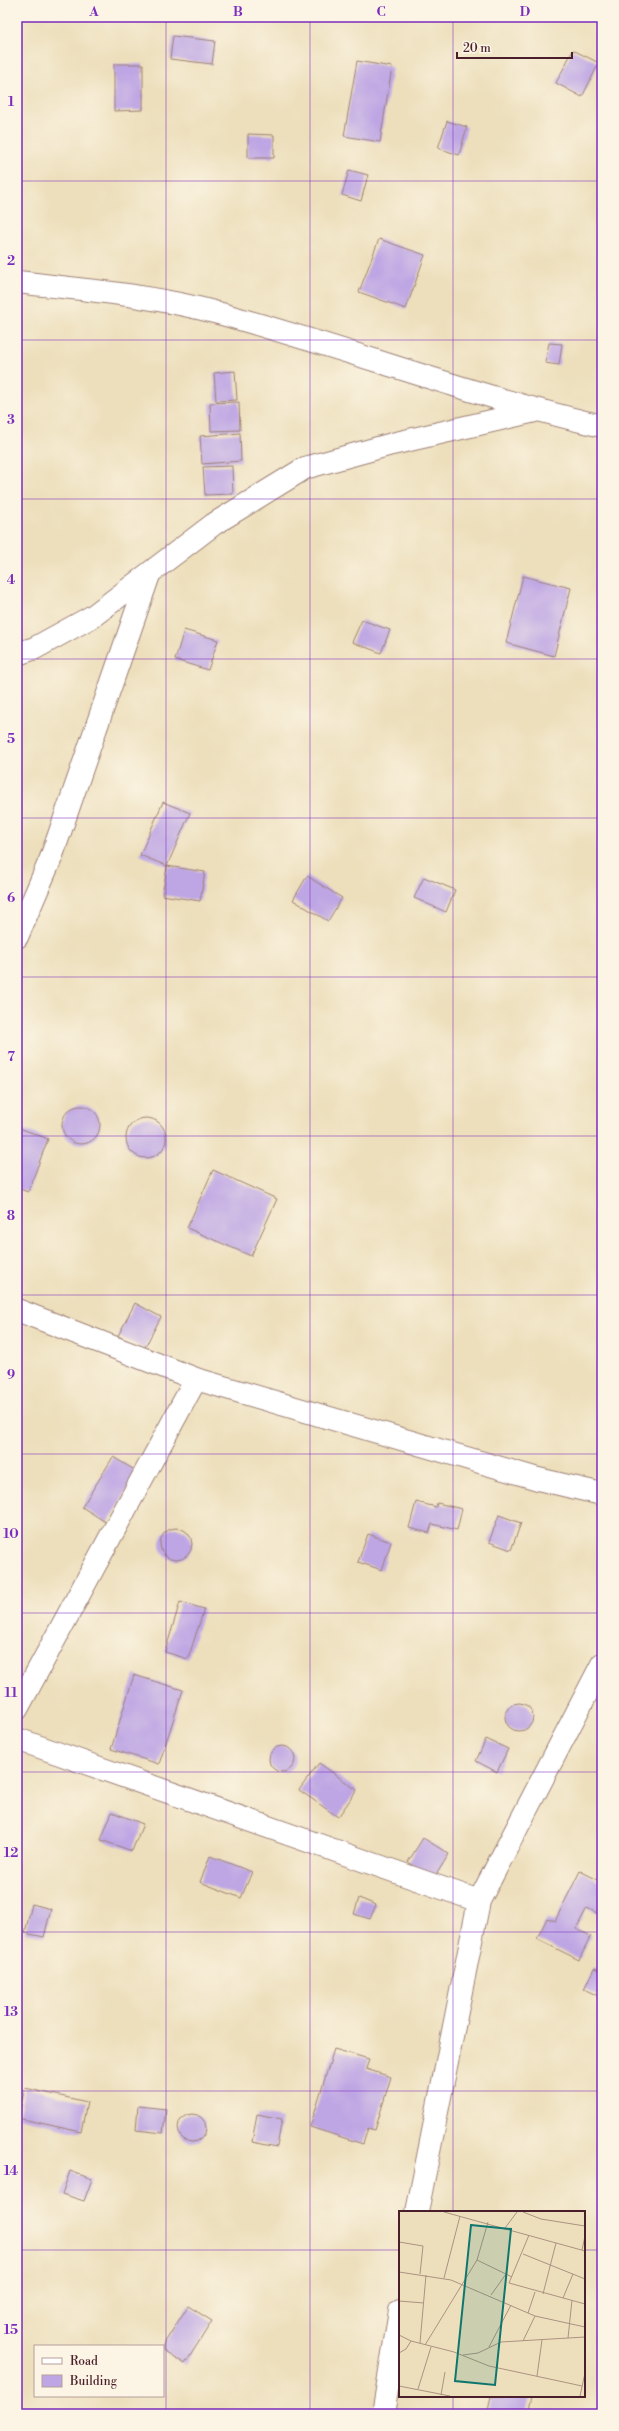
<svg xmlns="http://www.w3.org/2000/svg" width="619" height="2431" font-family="'Libre Bodoni',serif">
<rect width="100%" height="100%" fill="#fcf5e5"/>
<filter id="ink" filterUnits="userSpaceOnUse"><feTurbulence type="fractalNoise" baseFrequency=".025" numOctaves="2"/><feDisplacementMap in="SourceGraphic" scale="8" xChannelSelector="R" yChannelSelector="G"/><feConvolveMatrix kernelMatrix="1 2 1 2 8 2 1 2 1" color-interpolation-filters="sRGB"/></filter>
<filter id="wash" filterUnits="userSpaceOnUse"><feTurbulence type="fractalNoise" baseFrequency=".012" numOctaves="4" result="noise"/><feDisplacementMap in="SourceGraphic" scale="16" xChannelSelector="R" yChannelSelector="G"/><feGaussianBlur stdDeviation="0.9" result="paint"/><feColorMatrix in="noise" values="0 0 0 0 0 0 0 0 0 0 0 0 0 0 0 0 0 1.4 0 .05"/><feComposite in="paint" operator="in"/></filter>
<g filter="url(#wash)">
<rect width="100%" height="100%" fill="#eddfbc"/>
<g id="blocks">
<path fill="#bea6e4" d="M173,36l42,5 -3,23 -42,-5z
M573,50l26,13 -17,34 -26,-14z
M357,61l35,6 -12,75 -36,-6z
M114,64h29v46l-29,1z
M447,121l20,6 -8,28 -21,-7z
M248,134l26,1v23h-26z
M349,170l19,5 -7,26 -19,-6z
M379,239l46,16 -19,54 -47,-17z
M549,343l13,1 -3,21 -14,-2z
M235,371l2,29 -21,1 -2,-28z
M239,402l1,28 -29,1 -1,-28z
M240,433l1,28 -39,3 -2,-28z
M232,466l1,28 -28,1 -2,-28z
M523,576l48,12 -17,68 -48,-13z
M362,620l28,10 -9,23 -29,-11z
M184,630l34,10 -10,30 -33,-10z
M163,802l27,11 -23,53 38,6 -5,29 -38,-6 5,-29 -27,-11z
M307,876l35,22 -14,23 -35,-21z
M424,877l31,13 -9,22 -32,-14z
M62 1125a19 19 0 1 1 38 0a19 19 0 1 1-38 0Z
M126 1138a20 20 0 1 1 40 0a20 20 0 1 1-40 0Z
M17,1127l31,12 -20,53 -11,-4z
M213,1170l64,29 -26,57 -64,-28z
M135,1303l26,14 -17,32 -26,-13z
M113,1457l25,15 -31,51 -25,-16z
M416,1502l20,5 1,-4 25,6 -5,21 -25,-6 -3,9 -20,-5z
M499,1515l22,8 -10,27 -22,-8z
M160 1544a16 16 0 1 1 32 0a16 16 0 1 1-32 0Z
M368,1534l23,8 -9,28 -24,-8z
M180,1602l24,7 -16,50 -23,-7z
M134,1675l49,15 -24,74 -48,-15z
M505 1717a14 14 0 1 1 28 0a14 14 0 1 1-28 0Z
M486,1739l22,10 -11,23 -21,-11z
M269 1759a13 13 0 1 1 26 0a13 13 0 1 1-26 0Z
M319,1763l38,27 -19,27 -39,-27z
M112,1812l31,12 -11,27 -31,-11z
M423,1838l26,16 -15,24 -26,-16z
M210,1856l42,16 -11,26 -41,-16z
M580,1871l22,11v22l-5,9 -10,-5 -11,21 15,7 -12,24 -42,-21 10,-21 8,3z
M359,1898l17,7 -6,14 -16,-5z
M32,1904l19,5 -7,28 -19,-4z
M594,1968l8,3v27l-18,-9z
M334,2049l35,10 -3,10 25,8 -16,53 -7,-2 -5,16 -53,-17z
M25,2088l62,14 -6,30 -63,-14z
M138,2106l28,3 -3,24 -27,-3z
M178 2128a14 14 0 1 1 28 0a14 14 0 1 1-28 0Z
M257,2114l25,5 -5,28 -25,-5z
M70,2171l22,8 -8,22 -22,-7z
M188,2306l24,15 -27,43 -22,-14v-5z
M491,2396h40l-4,18h-40z"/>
</g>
</g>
<g filter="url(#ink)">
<use href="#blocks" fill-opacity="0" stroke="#9c7f74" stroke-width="1"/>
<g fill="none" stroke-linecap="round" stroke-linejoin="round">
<defs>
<path id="minor" d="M17,282c67,8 136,13 201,31 129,35 254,83 384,113
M17,654l18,-6 58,-32 121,-92 91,-56 87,-24 143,-33
M17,937l34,-79 98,-283
M17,1310l179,69 342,100 64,15
M17,1709l179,-330
M17,1739l462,162
M417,2212l62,-311 123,-237
M383,2414l17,-103"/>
</defs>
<use href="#minor" stroke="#9c7f74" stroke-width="24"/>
<use href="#minor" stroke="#fff" stroke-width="22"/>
</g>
</g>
<path fill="none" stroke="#7b2cbf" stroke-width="1" stroke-opacity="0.55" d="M166,17v2397M310,17v2397M453,17v2195M17,181h585M17,340h585M17,499h585M17,659h585M17,818h585M17,977h585M17,1136h585M17,1295h585M17,1454h585M17,1613h585M17,1772h585M17,1932h585M17,2091h585M17,2250h383M584,2250h18M453,2396v18"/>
<g transform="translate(399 2211)">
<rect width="186" height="186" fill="#eddfbc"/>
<path fill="none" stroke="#ac9282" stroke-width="1" d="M45,1l141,39M124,1l18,7 44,7M106,17l12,-16M130,24l-20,48 76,21M0,31l24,4 -3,28M183,39l3,-14M124,43l62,25M78,49l35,17M0,61l52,8 84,36 50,11M45,67l16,-62M144,83l13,-51M92,84l15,-21M164,87l10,-24M0,90l25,2M129,102l7,-21M0,124l12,6M169,127l4,-38M124,130l12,-25M21,132l6,-68M26,134l52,-85 11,-38M90,136l22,-42M0,142l7,-4 5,-8 43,11 35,14 93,20M64,144l15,-2 23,-11 84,-5M138,165l5,-36M0,175l51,10M19,178l13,-42M42,184l4,-23M181,185l5,-23"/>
<path fill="#0f766e" fill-opacity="0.15" stroke="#0f766e" stroke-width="2" d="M72,14l40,4 -16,156 -40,-4z"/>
<rect width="186" height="186" fill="none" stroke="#4a1f2b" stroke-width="2"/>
</g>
<rect width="619" height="2431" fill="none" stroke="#fcf5e5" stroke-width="44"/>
<rect x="34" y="2345" width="130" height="52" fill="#fcf5e5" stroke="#b59f9b"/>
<rect x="42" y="2358" width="20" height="6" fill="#ffffff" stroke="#b59f9b"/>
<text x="70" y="2365" font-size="12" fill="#4a1f2b">Road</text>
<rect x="42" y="2375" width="20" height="12" fill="#bea6e4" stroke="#b59f9b"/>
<text x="70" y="2385" font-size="12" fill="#4a1f2b">Building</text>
<path d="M457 52v6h115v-6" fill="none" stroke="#4a1f2b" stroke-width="2"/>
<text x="463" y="52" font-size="12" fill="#4a1f2b" stroke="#fcf5e5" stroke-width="3" paint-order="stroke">20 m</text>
<rect x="22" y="22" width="575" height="2387" fill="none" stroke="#7b2cbf" stroke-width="1.5"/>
<g font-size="13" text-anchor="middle" font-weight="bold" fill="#7b2cbf">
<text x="94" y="16">A</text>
<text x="238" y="16">B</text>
<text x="381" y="16">C</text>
<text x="525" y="16">D</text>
<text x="11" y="106">1</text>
<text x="11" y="265">2</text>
<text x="11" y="424">3</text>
<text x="11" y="584">4</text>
<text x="11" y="743">5</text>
<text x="11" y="902">6</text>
<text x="11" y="1061">7</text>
<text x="11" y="1220">8</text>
<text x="11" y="1379">9</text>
<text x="11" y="1538">10</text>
<text x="11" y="1697">11</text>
<text x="11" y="1857">12</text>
<text x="11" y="2016">13</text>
<text x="11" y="2175">14</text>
<text x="11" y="2334">15</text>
</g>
</svg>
